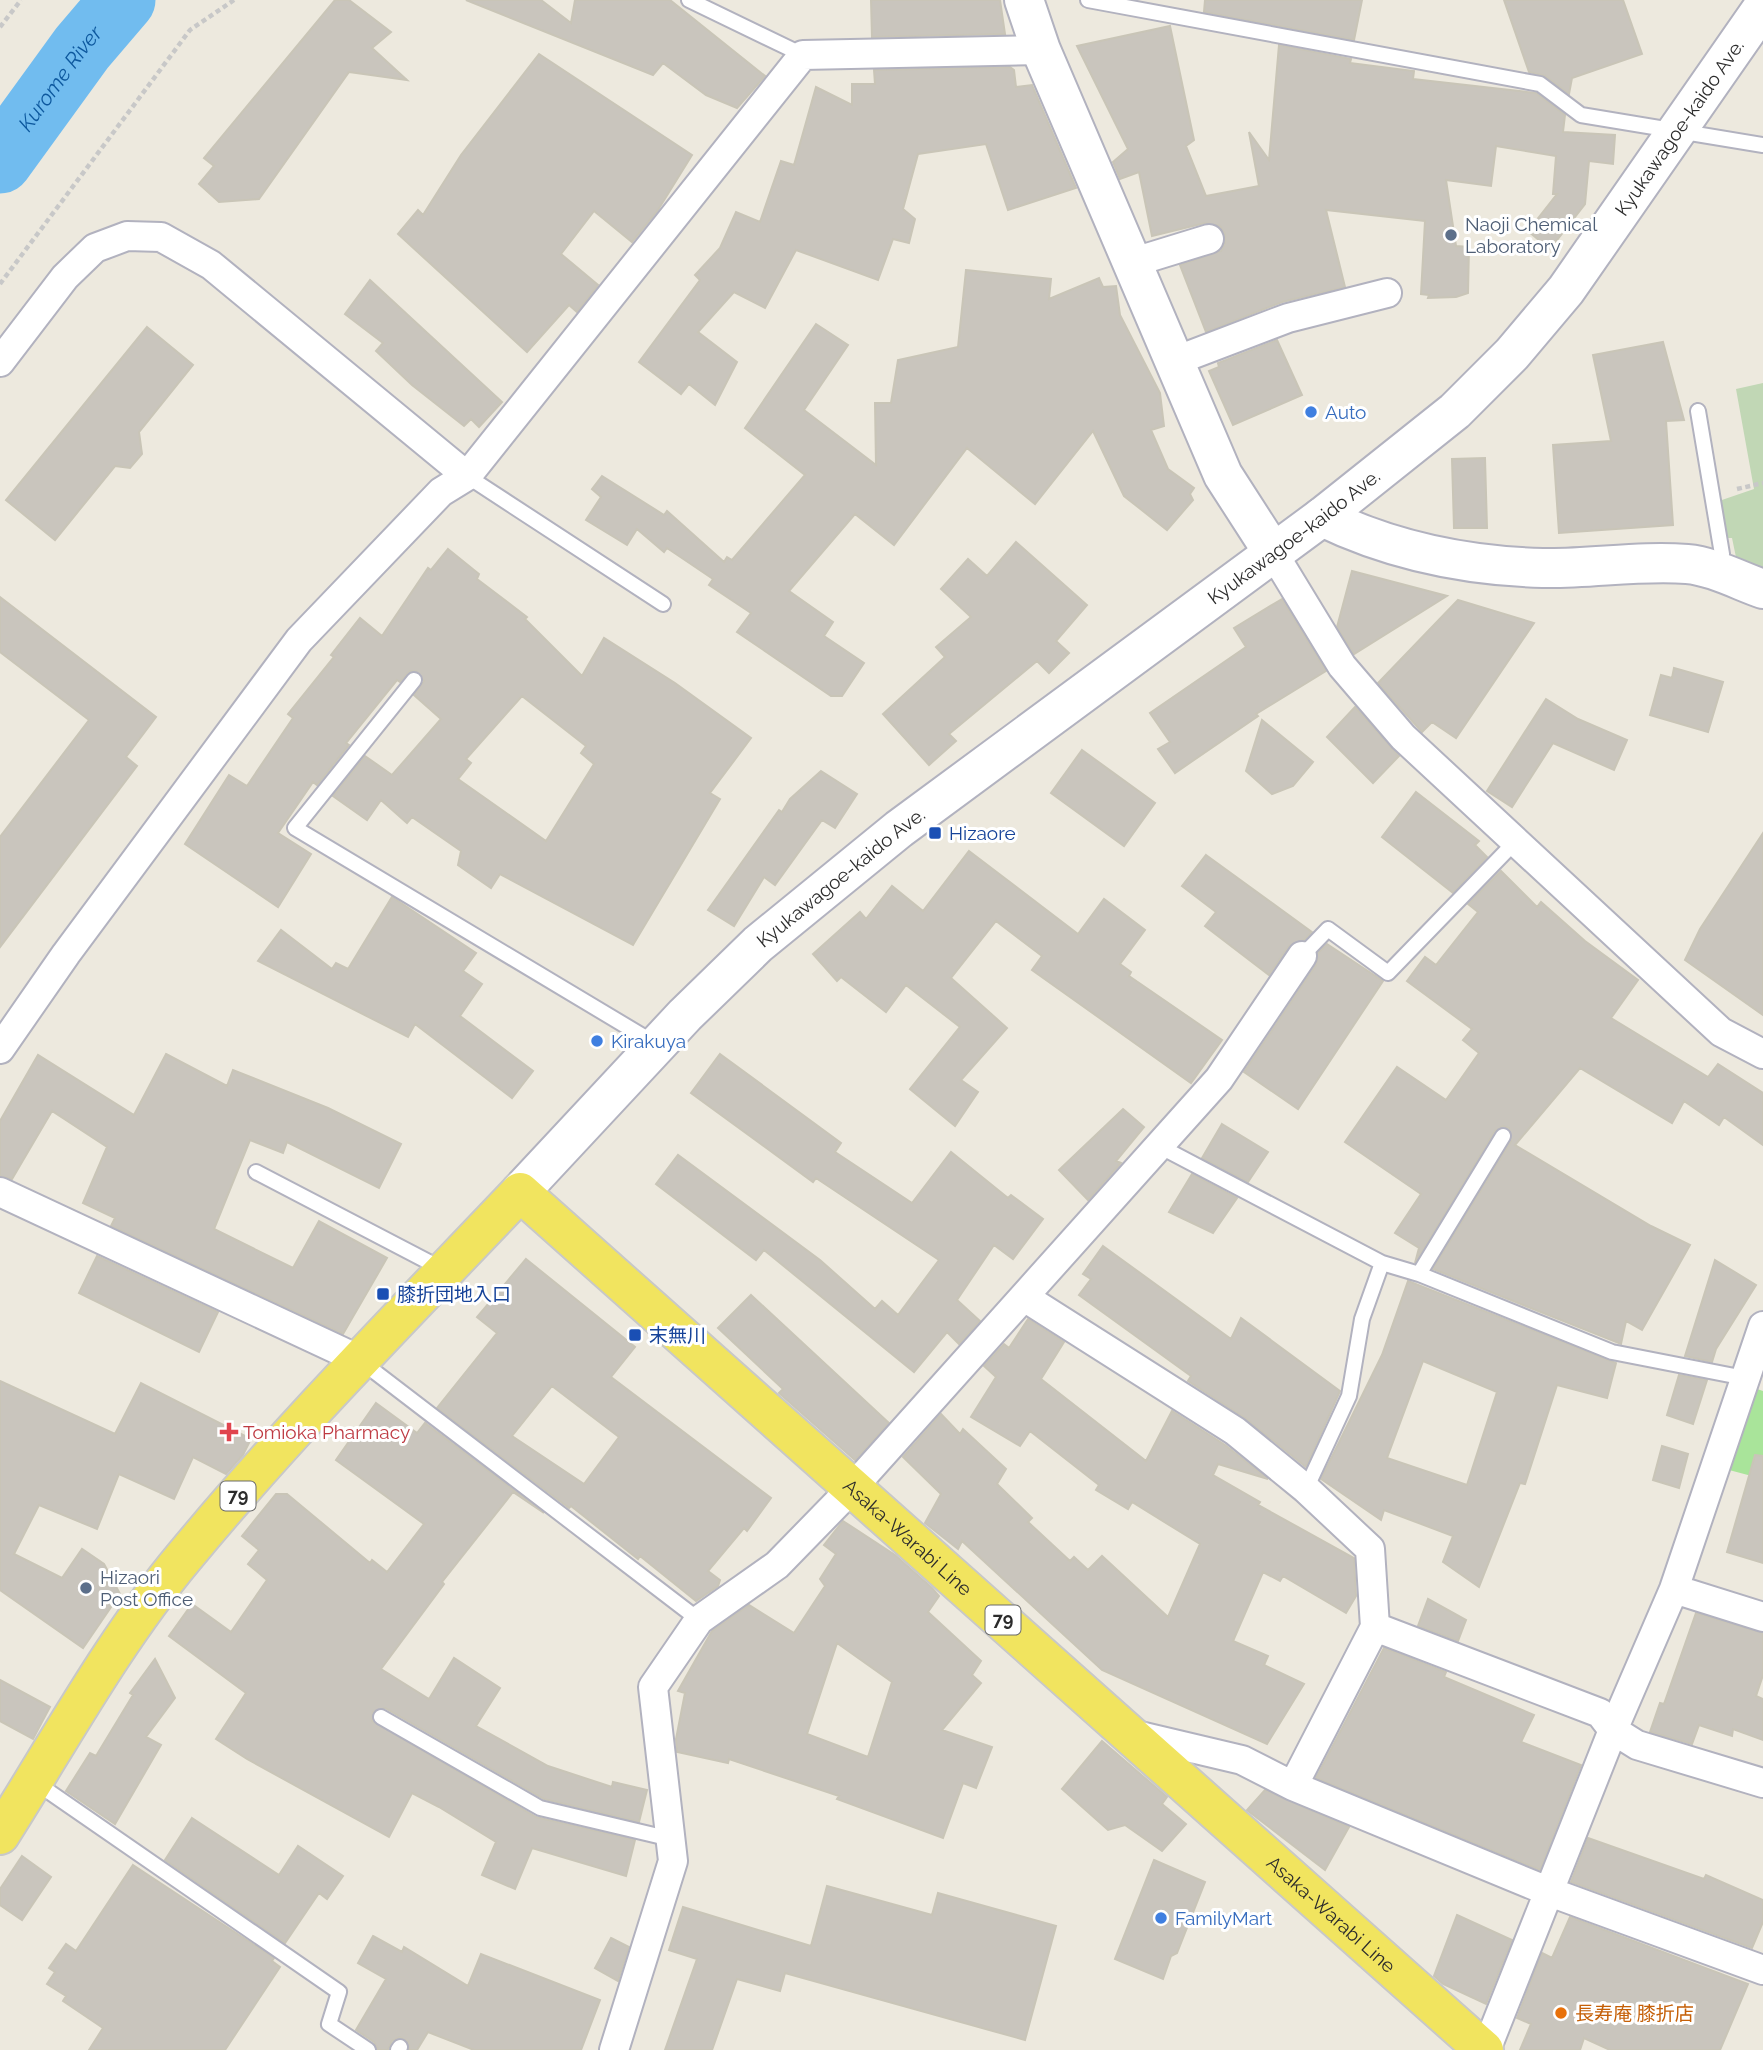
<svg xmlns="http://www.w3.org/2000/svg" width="1763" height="2050" font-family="Raleway,'Noto Sans JP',sans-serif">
<rect width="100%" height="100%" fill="#ede9de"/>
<path fill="#a9e49a" d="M1757,1389l6,2v88l-49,-13 23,-66 15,4z"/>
<path fill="#c1d7b5" d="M1763,383v185l-26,-6 -5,-24h-6l-7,-37 35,-12 -18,-100z"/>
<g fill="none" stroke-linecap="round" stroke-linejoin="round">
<path stroke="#71bcef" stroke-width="65" id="s1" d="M0,161l82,-113 41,-48"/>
</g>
<path fill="#c9c5bd" stroke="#c9c5b7" stroke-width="2" fill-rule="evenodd" d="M335,0h14l42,32 -19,16 35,32 -58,-8 -90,127 -40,3 -20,-18 15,-18 -10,-8z
M466,0h75l30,23 4,-23h95l95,76 -28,32 -31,-13 -43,-32 -10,12z
M871,0h129l5,34 -133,3z
M1205,0h157l-8,40 -150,-28z
M1504,0h119l19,54 -70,24 -3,16 -24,-18 -16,-4z
M1170,26l24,114 -8,6 20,50 53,-10 -10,-54 20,28 10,-115 72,14 -1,4 64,8 -1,8 123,14 29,22 -2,17 52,3 -2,29 -24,-3 -4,43 -35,45 -22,-18 29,-37h-4l3,-38 -60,-10 -5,40 -45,-6 10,66 13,1 -1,46 -12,4 -28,1 1,-3 -8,-1 4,-73 -99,-11 19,77 -63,15 -76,30 -26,-67 41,-14 4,-8v-9l-5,-8 -15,-3 -53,13 -13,-64 -19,7 -7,-17 15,-13 -51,-103z
M539,54l153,101 -34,55 -26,32 -38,-31 -33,43 37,31 -21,27 -8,-7 -42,47 -129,-118 20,-24 5,5 38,-60z
M1010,67l4,3 2,17 16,-2 44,103 -68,22 -22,-66 -68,10 -15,55 12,10 -6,24 -16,-4 -15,41 -82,-30 -31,58 -31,-16 -36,40 39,30 -22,43 -26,-21 -8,10 -42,-32 61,-82 -5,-5 25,-27 16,-36 24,10 21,-61 13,4 22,-78 36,18v-21h23l-1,-14z
M966,270l85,9 -2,20 50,-21 4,9 13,-1 4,29 40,78 4,33 -13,4 17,39 26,19 -4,6 3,6 -26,30 -43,-34 -31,-65 -58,73 -68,-56 -73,97 -39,-31 -66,77 44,31 -9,14 40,27 -22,33h-11l-94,-64 14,-19 -42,-28 4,-6 -46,-31 -3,4 -27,-23 -10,16 -41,-25 15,-23 -9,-8 10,-13 62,39 3,-4 57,51 3,-5 5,3 73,-85 -60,-47 71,-104 32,21 -44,65 72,55 -1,-62h16l7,-43 60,-13z
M370,280l132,122 -23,25 -8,-8 -7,7 -52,-41 -36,-34 7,-8 -38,-29z
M147,327l46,38 -54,67 3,22 -12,14 -15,-2 -60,74 -49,-40z
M1277,340l25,55 -69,30 -24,-54 10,-4 -1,-4z
M1663,342l21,78 -18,1 7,104 -114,8 -6,-88 58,-4 -18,-86z
M1485,458l2,70h-33l-2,-69z
M1016,542l71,63 -31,36 13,12 -20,20 -12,-12 -88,73 7,7 -27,24 -46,-51 62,-57 -9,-10 35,-30 -30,-28 27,-30 19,17z
M448,549l31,25 -2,5 50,38 -2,2 57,57 22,-38 71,45 76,55 -41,55 10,6 -87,146 -133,-71 -9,14 -33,-23 3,-14 -49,-34 -5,6 -26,-23 -14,20 -34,-24 32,-40 27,19 49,-56 -27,-24 10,-14 -8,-10h-6l-10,11 -3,-2 -51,63 3,2 -32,40 -4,-3 -35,51 33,21 -33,53 -93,-63 44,-69 18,11 46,-68 -5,-4 46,-57 -3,-2 29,-37 22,18 46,-68 3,2zM522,696l64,50 -5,7 13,11 -48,77 -88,-62 13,-16 -5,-4z
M1352,571l95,25 -93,58 -17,-27z
M0,597l156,120 -30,40 11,9 -137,181v-110l89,-117 -89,-68z
M1282,599l44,72 -70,43 2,2 -83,57 -17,-24 12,-7 -20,-29 96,-66 -12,-19z
M1458,600l76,23 -78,115 -24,-16 -10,10 -44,-49z
M1674,668l49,14 -15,50 -58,-17 11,-40 11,3z
M1546,699l32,20 49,21 -13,30 -61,-27 -41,64 -25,-16z
M1355,707l44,49 -26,27 -46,-46z
M1262,720l51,42 -20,24 -21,8 -26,-23z
M1082,750l73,53 -31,43 -73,-53z
M821,771l36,23 -22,34 -13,-8 -47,65 -11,-8 -30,49 -26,-16 71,-100 3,2 8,-13z
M1416,792l63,49 -4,4 12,12 -34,36 -71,-56z
M1763,833v182l-78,-55 15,-31z
M969,851l109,83 26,-35 41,31 -25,34 11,8 -2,4 93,64 -31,43 -159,-113 10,-14 -46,-35 -45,57 56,50 -46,52 17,12 -23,34 -45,-37 50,-62 -54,-42 -20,27 -45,-35 -4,4 -24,-27 47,-42 6,7 26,-33 31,25z
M1206,855l106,77 -8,8 -15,6 -20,29 -64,-49 11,-14 -34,-26z
M1501,871l36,36 4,-5 44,39 53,39 -27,38 97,59 10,-13 45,29v52l-39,-28 -5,8 -35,-24 -12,22 -92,-55 -65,77 136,81 39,19 -48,85 -16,-9 -5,23 -188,-75 78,-128 -2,-13 -6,-2 -8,5 -80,132 4,-15 -24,-15 26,-39 -76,-52 52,-75 49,33 33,-47 -16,-13 9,-11 -65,-48 18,-24 11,8 42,-53 -10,-8z
M392,897l84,56 -13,18 19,13 -22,32 73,55 -21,27 -97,-74 -7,13 -150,-76 23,-31 51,39 4,-6 12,6z
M1327,944l56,37 -85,128 -54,-37 72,-107 2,-12z
M166,1054l61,32 6,-16 95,38 73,36 -22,44 -92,-46 -4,11 -33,-13 -36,89 79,39 26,-47 68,37 -44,76 -232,-108 4,-8 -32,-15 24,-56 -55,-36 -40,68 -12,-3v-55l38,-66 96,60z
M720,1054l121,89 -6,9 77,51 39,-51 57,46 3,-3 32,24 -30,40 -19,-14 -37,55 23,21 -21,23 -12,-12 -33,40 -150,-122 -8,10 -100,-76 22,-29 142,105 55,49 7,-8 16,14 41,-55 -123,-82 -3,4 -122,-89z
M1123,1109l21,18 -28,34 5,2 -33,37 -29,-30z
M1222,1124l46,28 -20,30 -46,-24z
M1192,1174l45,24 -24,35 -44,-21z
M1103,1246l128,93 10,-21 99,73 -34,76 -61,-49 -57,-37 3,-5 -112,-81 12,-16 -8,-5z
M97,1256l121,56 -19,40 -120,-59z
M526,1259l109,88 -24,30 160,121 -24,33 -3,-3 -36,43 12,9 -2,6 -22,15 -56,-45 -2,3 -67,-53 -2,2 -132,-100 60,-75 -20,-16zM552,1386l67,51 -35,47 -72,-48z
M1715,1260l41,25 -40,64 -4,13 -27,-6z
M1408,1281l208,82 -9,35 -50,-13 -32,99 -5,-1 -41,104 -36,-25 10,-26 -69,-26 -3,10 -60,-41 61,-124zM1423,1361l74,31 -30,93 -80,-27z
M751,1295l138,128 -34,37 -76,-67 4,-4 -65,-61z
M1028,1319l36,23 -23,37 105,82 26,-50 53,34 43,34 -50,-15 -5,11 47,27 -2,3 96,53 2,38 -10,17 -63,-37 -3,5 -17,-9 -30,69 35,15 -4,9 40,19 -37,60 -165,-74 -140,-129 -4,8 -33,-26 16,-29 -38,-37 38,-43 19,20 3,-5 43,40 -9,15 35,34 -4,4 42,39 4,-4 14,13 14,-14 66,61 32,-73 -68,-42 -4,7 -32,-19 3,-5 -69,-54 -10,15 -49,-29 25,-40 -12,-11 20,-22 5,4z
M1679,1375l28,5 -14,44 -26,-9z
M0,1381l115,53 26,-51 110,56 -8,16 -17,19 -33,-17 -19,42 -55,-25 -22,55 -58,-24 -25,49 48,24 20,-29 22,15 16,30 -37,54 -83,-58z
M376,1403l41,30 8,-10 119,90 -31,-21 -71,90 2,2 -63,85 48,30 25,-41 46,30 -24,38 72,40 64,21 1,-5 34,8 -8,32 -95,-23 -159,-91 -12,4 -1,9 164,96 99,23 -9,36 -94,-28 -17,41 -33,-14 14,-33 -57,-35 -27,-14 -23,44 -142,-78 -31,-20 30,-46 -77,-57 23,-32 39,28 36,-52 -19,-16 11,-14 -17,-14 34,-42h11l83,69 2,-3 15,12 37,-48 -88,-64z
M1662,1446l26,8 -9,34 -26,-8z
M1755,1455l8,1v107l-36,-11z
M843,1521l52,34 37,33 7,8 -11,16 53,49 -9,14 9,8 -39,47 50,17 -16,41 -13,-5 -20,55 -106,-39 2,-3 -110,-37 -1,4 -51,-11 -1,-13 9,-46 -7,-2 34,-60 37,-26 45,28 31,-47 -5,-7 16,-25 -12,-9zM837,1643l55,39 -24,75 -61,-23z
M1428,1599l38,21 -8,21 -40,-15z
M1696,1613l67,20v42l-7,21 7,3v41l-30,-11 -1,7 -33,-11 -7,19 -42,-12 10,-29 4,1z
M1384,1648l62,24 -2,5 90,38 -13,27 60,23 -41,105 -224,-92z
M155,1659l20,39 -29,39 15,8 -46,79 -49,-33 24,-38 6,3 37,-61 -3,-2z
M0,1680l50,27 -17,32 -33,-18z
M1102,1741l65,56 -5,7 24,20 -24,27 -37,-26 -17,5 -46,-41z
M1265,1790l84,37 -24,43 -78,-60z
M192,1818l87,57 19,-29 45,30 -16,23 -8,-6 -34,50 -120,-83z
M1588,1838l116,41 2,-4 57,25v22l-11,26 -181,-66z
M22,1856l29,21 -29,43 -22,-15v-16z
M1154,1860l51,22 -28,71 -6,3 -8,23 -48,-20z
M133,1865l141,93 -2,3 8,6 -55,83h-136l14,-22 -40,-27 3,-5 -19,-12 8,-12 -6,-4 17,-24 10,7z
M827,1886l105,29 6,-22 118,33 -31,114 -240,-67 -5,18 -43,-12 -25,71h-47l32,-91 -28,-9 14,-43 128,39z
M1457,1915l55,25 -26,64 -43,-20 -9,-8z
M1570,1917l178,67 -28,66h-110l-26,-12 -4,12h-60l11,-26 -14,-6 25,-65 10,5z
M373,1936l29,16 2,-5 64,39 13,-32 119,46 -19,50h-107l-46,-18 -11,18h-8l-1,-8 -8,-5 -8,4 -4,9h-10l-4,-8 -18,-12 30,-51 -28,-16z
M611,1938l18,9 -11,34 -23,-13z"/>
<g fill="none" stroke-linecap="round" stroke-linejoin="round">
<defs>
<path id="lane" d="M689,0l114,55
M1088,0l452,84 41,31 182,30
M1698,411l24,143 -7,14
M467,476l196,128
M414,680l-119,148 361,216
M1302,956l26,-27 60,44 128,-132
M1159,1146l223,117 37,11 84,-138
M256,1172l188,98
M1419,1274l193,78 133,26
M362,1362l337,258
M1306,1489l43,-93 13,-77 20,-56
M381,1717l159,91 131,31
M35,1782l304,210 -10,32 39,26
M398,2050l2,-3"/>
<path id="street" d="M1134,262l75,-23
M1175,361l113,-43 99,-25
M0,362l65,-85 30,-29 32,-12 34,1 50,28 256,211
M1272,551l70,115 61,71 318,295 42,22
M0,1049l66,-95 233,-314 142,-148 26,-16 336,-421 238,-5
M0,1192l360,168
M1024,1297l211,134 71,58 64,60 5,78 -82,159
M1674,1589l89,28
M1375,1627l225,86 13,17 24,15 126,38
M1132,1734l110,26 51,26 257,106 213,78
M614,2050l59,-189 -20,-174 46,-67 78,-55 77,-79 365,-407 83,-123
M1486,2050l127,-320 61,-141 89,-263"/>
<g id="secondary">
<path d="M1024,0l17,50 182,425 49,76"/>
<path d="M1322,517c68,33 145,49 221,51 48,1 97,-8 144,-4 25,2 53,17 76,25"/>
<path id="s2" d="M520,1192l165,-177 73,-71 141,-115 423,-312 133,-106 57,-57 54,-64 197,-283"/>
</g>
<g id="primary">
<path id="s3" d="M0,1835c59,-93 113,-193 184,-278 105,-127 222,-245 336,-365l964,858"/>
</g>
</defs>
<use href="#lane" stroke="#b2b2bf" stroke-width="18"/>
<use href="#street" stroke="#b2b2bf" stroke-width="32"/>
<use href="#secondary" stroke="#b2b2bf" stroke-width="42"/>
<use href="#primary" stroke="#c8c8c8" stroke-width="42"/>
<path stroke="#c8c8c8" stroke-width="4.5" stroke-dasharray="5 3.5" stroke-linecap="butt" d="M0,27l21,-27
M0,284l190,-254 44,-30
M1737,489l26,-6"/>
<use href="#lane" stroke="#fff" stroke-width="14"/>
<use href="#street" stroke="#fff" stroke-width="28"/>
<use href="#secondary" stroke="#fff" stroke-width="38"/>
<use href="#primary" stroke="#f1e45f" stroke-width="38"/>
</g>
<g fill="#5c6f8a" stroke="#fff" stroke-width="2.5">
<circle cx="1451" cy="235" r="7"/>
<circle cx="86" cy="1588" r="7"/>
</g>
<g fill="#3f7fe0" stroke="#fff" stroke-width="2.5">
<circle cx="1311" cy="412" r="7"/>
<circle cx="597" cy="1041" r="7"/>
<circle cx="1161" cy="1918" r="7"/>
</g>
<g fill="#1a4fb4" stroke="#fff" stroke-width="2.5">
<rect x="928" y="826" width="14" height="14" rx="3.5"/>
<rect x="376" y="1287" width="14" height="14" rx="3.5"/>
<rect x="628" y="1328" width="14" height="14" rx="3.5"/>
</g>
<path fill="#e0444e" stroke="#fff" stroke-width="2.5" d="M225.5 1421.5h7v7h7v7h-7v7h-7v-7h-7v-7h7z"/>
<circle fill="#e8710a" stroke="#fff" stroke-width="2.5" cx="1561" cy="2013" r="7"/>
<g text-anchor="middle" stroke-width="6" stroke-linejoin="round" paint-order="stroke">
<g fill="#fff" stroke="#6b6b6b" stroke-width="2">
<rect x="220.5" y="1481.5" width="35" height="29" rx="5"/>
<rect x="985.5" y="1605.5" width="35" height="29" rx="5"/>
</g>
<g font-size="18" font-weight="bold" fill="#2c2c2c">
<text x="238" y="1502">79</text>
<text x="1003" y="1626">79</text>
</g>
<g font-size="19" fill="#2c2c2c" stroke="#fff">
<text dy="7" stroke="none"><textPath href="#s2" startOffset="1584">Kyukawagoe-kaido Ave.</textPath></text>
<text dy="7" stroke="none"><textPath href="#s2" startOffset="1017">Kyukawagoe-kaido Ave.</textPath></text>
<text dy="7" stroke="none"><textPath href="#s2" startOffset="450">Kyukawagoe-kaido Ave.</textPath></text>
<text dy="7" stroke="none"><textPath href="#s3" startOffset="1349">Asaka-Warabi Line</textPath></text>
<text dy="7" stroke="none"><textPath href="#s3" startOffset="1916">Asaka-Warabi Line</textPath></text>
</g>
<g font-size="19" fill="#4e5e75" stroke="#fff" text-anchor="start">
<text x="1465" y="231">Naoji Chemical<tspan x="1465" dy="22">Laboratory</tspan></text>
<text x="100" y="1584">Hizaori<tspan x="100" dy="22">Post Office</tspan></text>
</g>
<g font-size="19" fill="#366cbe" stroke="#fff" text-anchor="start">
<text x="1325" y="419">Auto</text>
<text x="611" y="1048">Kirakuya</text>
<text x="1175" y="1925">FamilyMart</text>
</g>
<g font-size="19" fill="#164399" stroke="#fff" text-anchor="start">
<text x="949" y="840">Hizaore</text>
<text x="397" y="1301">膝折団地入口</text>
<text x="649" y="1342">末無川</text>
</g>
<g font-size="19" fill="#be3a42" stroke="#fff" text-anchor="start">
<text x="243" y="1439">Tomioka Pharmacy</text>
</g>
<g font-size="19" fill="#c56008" stroke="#fff" text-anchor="start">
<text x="1575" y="2020">長寿庵 膝折店</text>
</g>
<g font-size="21" font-style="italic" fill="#0d589e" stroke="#fff">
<text dy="7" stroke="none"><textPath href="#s1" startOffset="102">Kurome River</textPath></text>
</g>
</g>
</svg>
